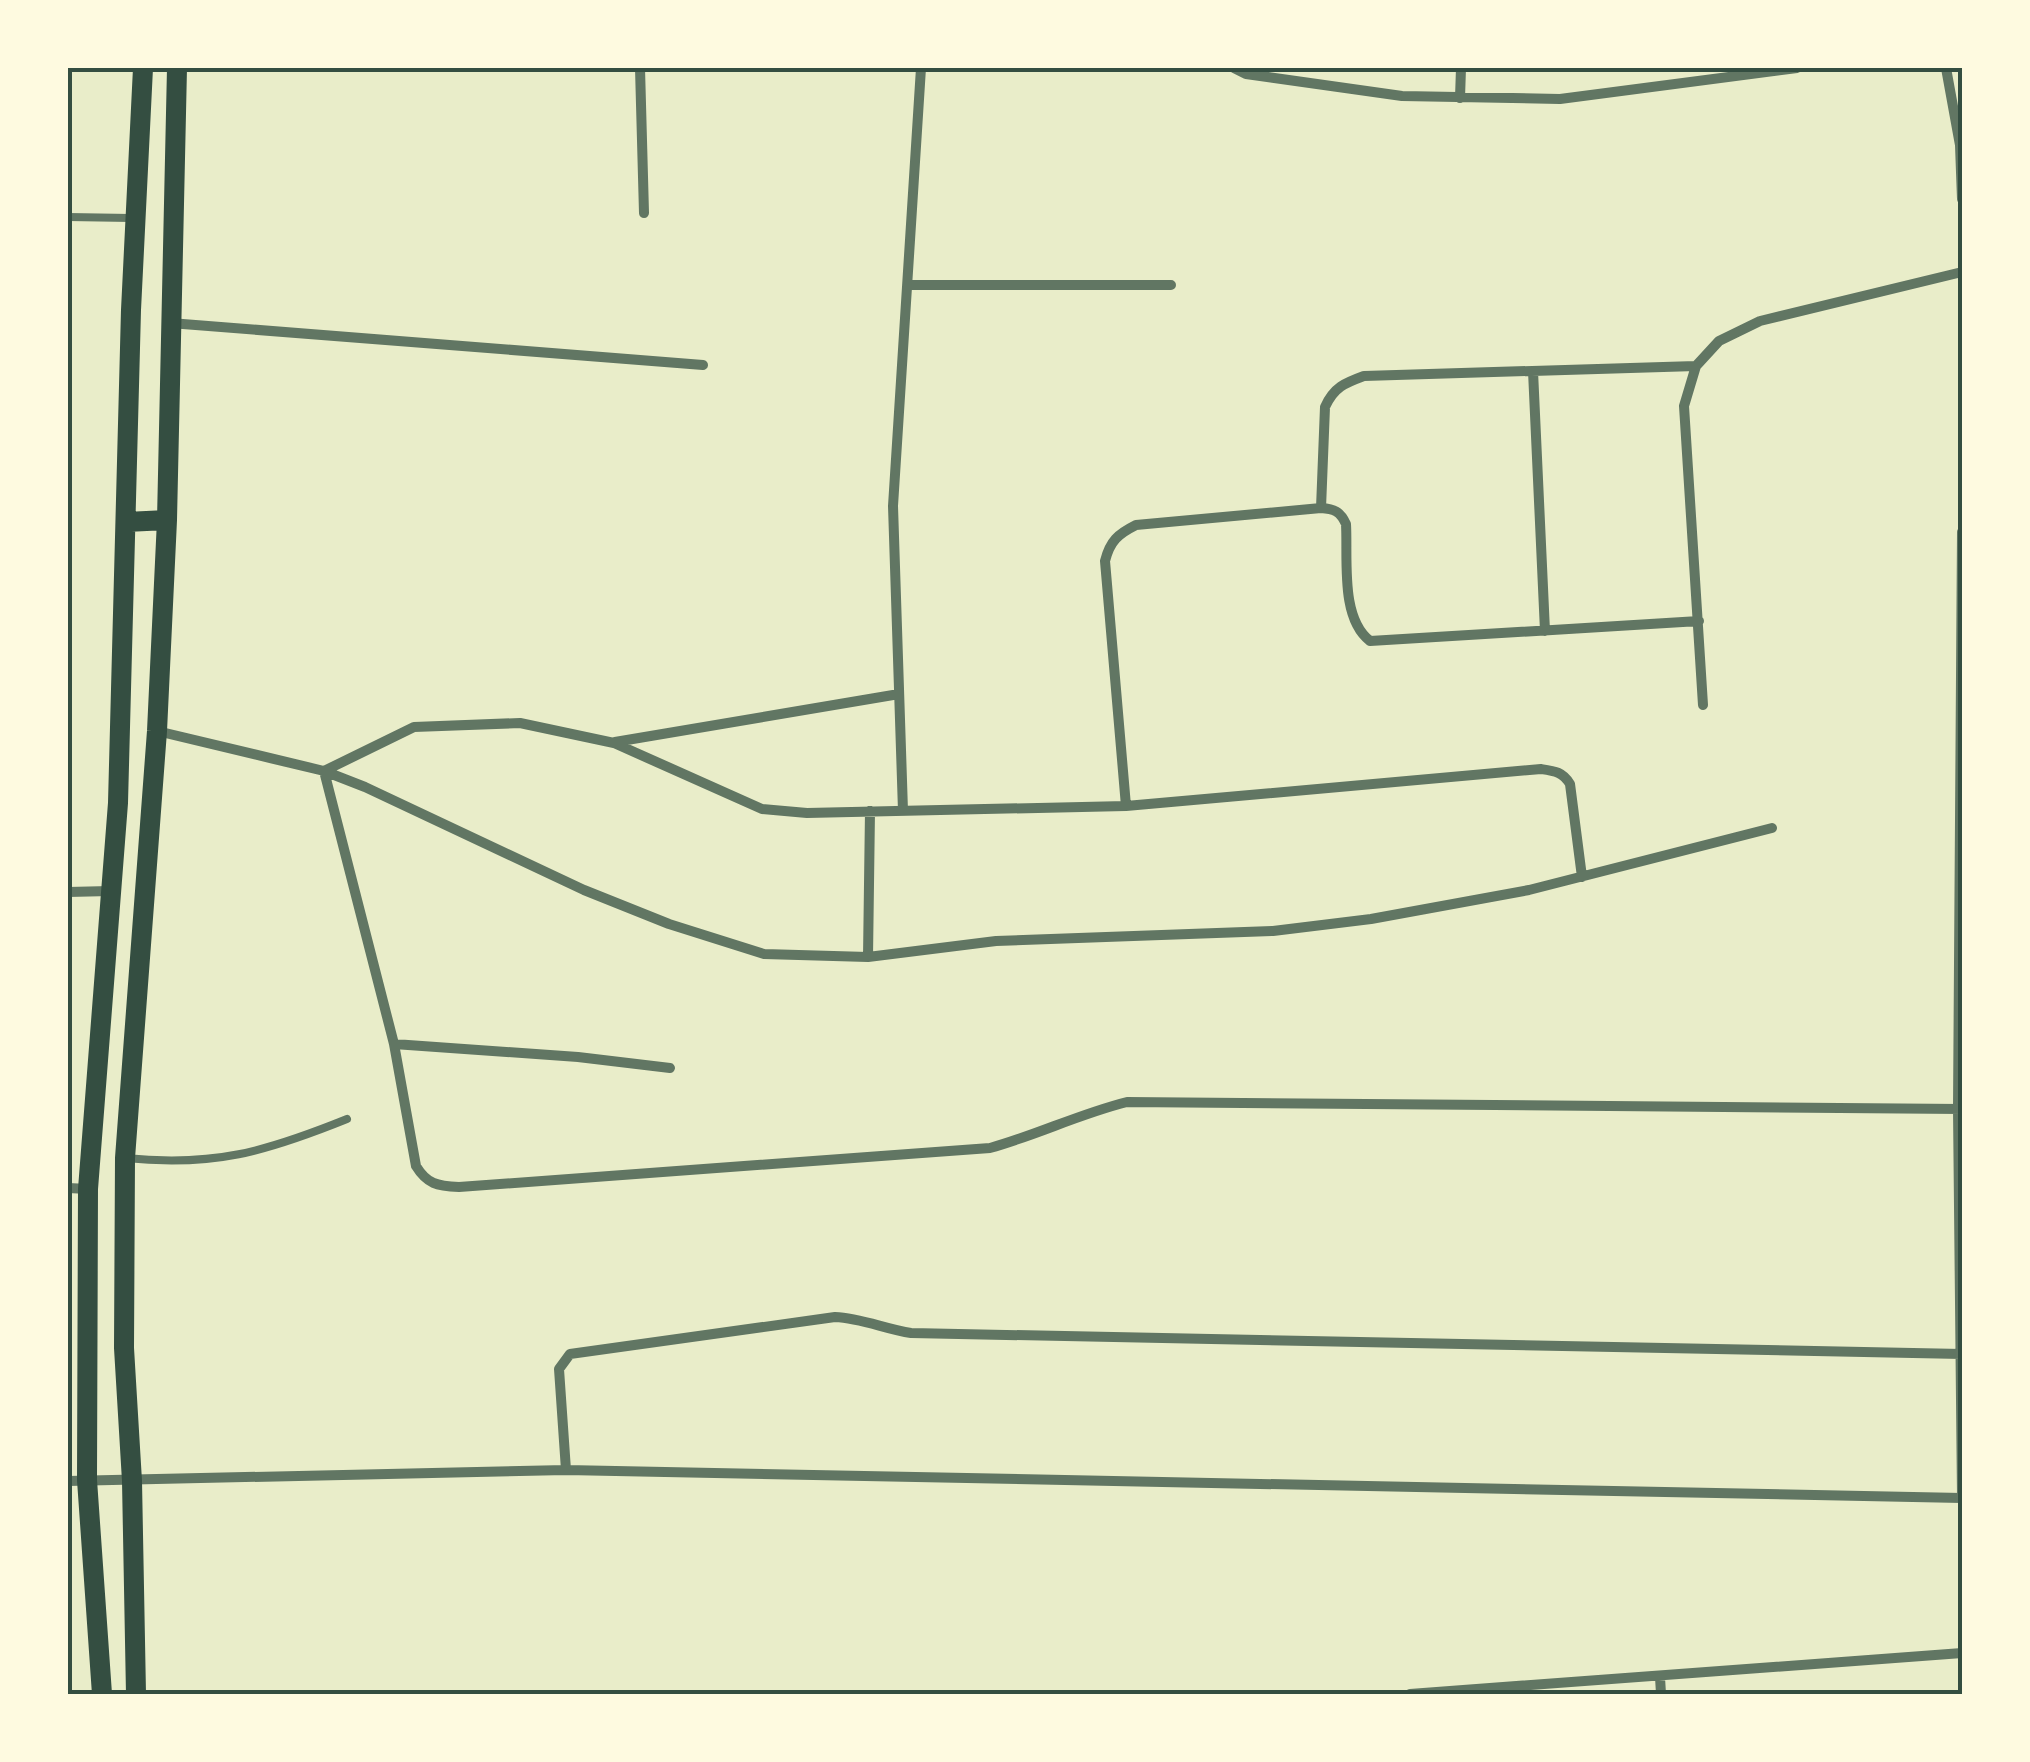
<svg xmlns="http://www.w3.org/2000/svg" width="2030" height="1762" font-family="'IBM Plex Sans',sans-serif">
<rect width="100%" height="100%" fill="#e9edc9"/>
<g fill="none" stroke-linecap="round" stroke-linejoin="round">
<path stroke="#617663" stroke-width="8" d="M68,217l63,1
M125,1158c89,9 140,-6 222,-39"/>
<path stroke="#617663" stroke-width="10" d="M640,68l4,145
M1234,68l12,6 156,22 158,3 237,-31
M1946,68l14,77 2,54
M1460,98l1,-30
M908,285h263
M170,323l533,42
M1533,371l12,260
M1321,508l4,-101c9,-20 20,-24 39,-31l332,-10
M1962,532l-4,577 4,387
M1703,705l-19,-299 12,-40 23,-25 41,-20 202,-49
M157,731l167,40 70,273 184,13 92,11
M615,742l284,-48
M324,771l41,16 219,103 85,34 95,30 104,3 128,-16 277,-10 98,-12 158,-29 243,-62
M324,771l90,-44 106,-4 94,20 148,66 45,4 319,-7 415,-37c14,2 22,3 29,15l12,93
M1126,806l-21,-245c5,-20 13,-27 31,-36l185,-17c13,1 19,3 25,16 2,35 -6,94 24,117l329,-20
M903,811l-10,-305 28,-438
M68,892l42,-1
M868,957l2,-146
M394,1044l22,122c11,18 21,20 43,21l531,-39c47,-13 89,-34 137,-46l835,7
M68,1188l20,1
M566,1470l-7,-101 11,-15 265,-37c26,1 50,12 76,16l1051,21
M68,1481l498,-11 1396,28
M1660,1677l1,17
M1410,1694l552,-41"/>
<path stroke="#344e41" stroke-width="20" d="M126,522l41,-2
M102,1694l-15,-214 1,-291 30,-386 13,-493 12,-242
M136,1694l-4,-213 -8,-133 1,-190 32,-427 10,-211 10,-452"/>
</g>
<rect width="2030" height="1762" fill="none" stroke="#fefae0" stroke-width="140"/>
<rect x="70" y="70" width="1890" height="1622" fill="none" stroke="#344e41" stroke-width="4"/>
</svg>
